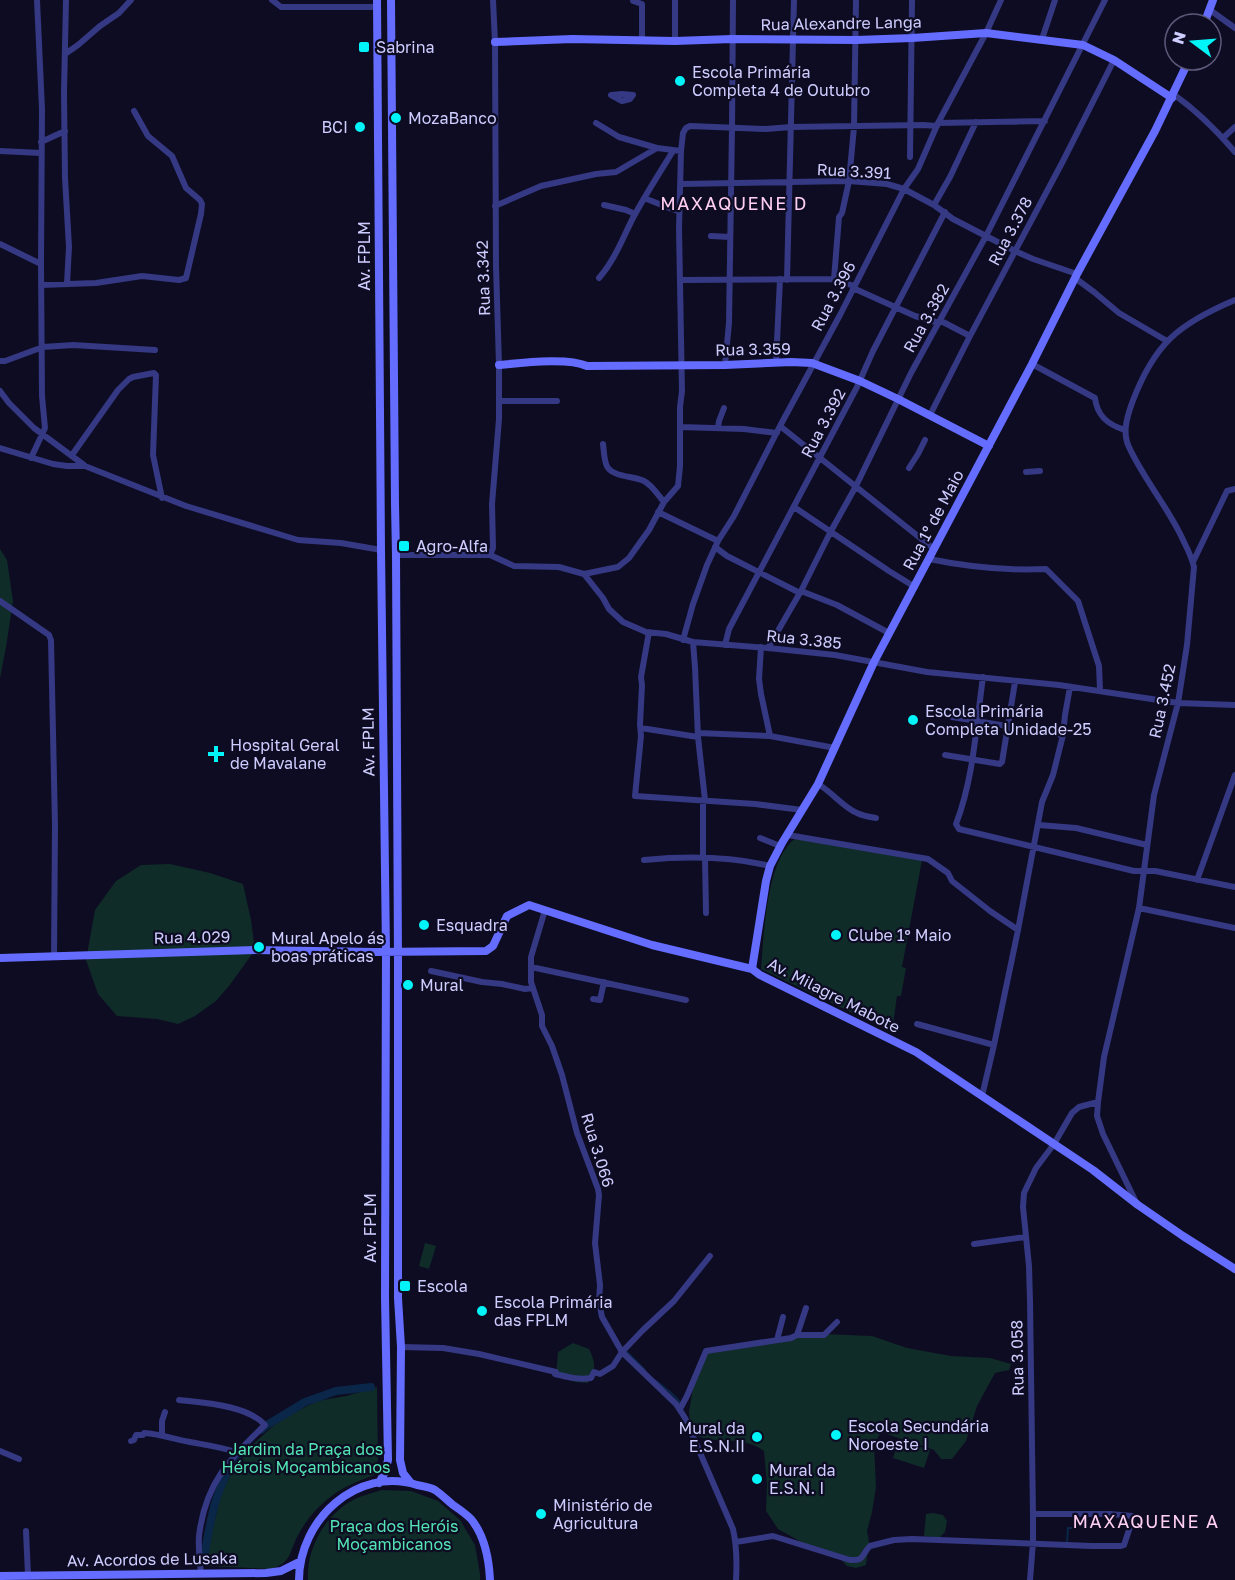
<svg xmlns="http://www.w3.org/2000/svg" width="1235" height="1580" font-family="'Golos Text',sans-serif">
<rect width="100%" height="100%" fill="#0e0c22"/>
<path fill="#0f2c29" d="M0,549l7,11 6,41 -7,46 -6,31z
M796,838l126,22 -20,107 4,1 -5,28h-4l-5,36 -131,-63c3,-34 5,-111 35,-131z
M170,864l40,9 33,11 8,36 4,30 -26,36 -13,15 -21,15 -17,8 -21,-5 -40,-3 -19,-22 -12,-34 9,-50 21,-29 25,-16z
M425,1243l11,3 -7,23 -10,-3z
M798,1333l74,3 35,12 44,8 39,2 21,6 -2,6 -14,3 -18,33 -11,35 -14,18h-11l-7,-9 -53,-18 -7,12 2,43 -4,25 -5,19 2,11 -3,23 -10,3 -9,-2 -12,-13 -32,-10 -25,-14 -12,-18 1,-27 -3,-33c-21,-16 -46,-6 -69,-16l-5,-13 -1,-10 7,-42 13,-20 85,-15z
M573,1343l16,6c7,15 7,20 -1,34l-13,-1 -19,-6 2,-24z
M377,1387l1,82 -1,5c-28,11 -41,15 -63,38 -7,8 -13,17 -18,27 -7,16 -6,24 -25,30l-66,-3 9,-43 8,-32 10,-19 20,-27 28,-25 37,-19 29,-5z
M899,1440l31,10 -6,18 -31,-10z
M382,1490l29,1 27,10 22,19 15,25 5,29v6h-172c-2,-32 18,-67 47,-81 8,-4 18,-6 27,-9z
M933,1513l10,2 4,6 -2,11 -6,6 -15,-2 2,-22z"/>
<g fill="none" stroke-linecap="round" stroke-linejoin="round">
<path stroke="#0a2648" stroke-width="2" d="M627,1352l18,18
M655,1380c9,8 20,14 26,24
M1067,1543l1,-15h6"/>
<path stroke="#0a2648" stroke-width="8" d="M261,1430l6,-5 38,-23 31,-11 35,-4
M204,1557c7,-40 11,-70 35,-103"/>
<path stroke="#353883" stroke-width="6" d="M66,0l-2,93 1,85 4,69 -2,37
M272,0l9,7h96
M633,0v1l9,3v37
M1210,10l25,18
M1042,39l13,-39
M675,41v-41
M65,54l13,-9 22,-19 19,-13 12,-13
M622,94l11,1 -3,4 -8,2 -11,-6z
M1173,94c23,16 44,37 62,58
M596,123l23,14 38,11
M938,123l107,-2
M1223,138l12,-11
M41,142l24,-11
M0,151l41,2
M910,157l2,-157
M681,184l168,-3 38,3 17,5 30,16 19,14 62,32 18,8 44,15
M644,198l28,11 7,2
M604,205l22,5 9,4
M934,205l16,-28 26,-55
M495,206l46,-20 55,-12 20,-2 41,-24 24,3
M711,236l19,1
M0,244l41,20
M599,278c16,-18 24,-41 35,-62 12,-22 26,-44 39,-65
M1075,278l19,14 25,21 48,28
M834,279l5,-62 3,-4 7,-32 5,-54 2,-127
M680,280l154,-1 20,7
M787,280l7,-280
M41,285l55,-2 46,-7 37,4 7,-2 15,-64 1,-10 -2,-4 -14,-12 -14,-32 -24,-20 -14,-25
M853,288l62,28 24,7
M941,321l29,15
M0,361h5l38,-14 30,-2 82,5
M776,362l4,-83
M1032,364l63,34c2,18 13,27 30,32
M725,365l4,-42 3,-195 1,-128
M0,391l9,12 25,25 50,37
M499,401h58
M930,415l40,-79 93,-175 51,-101
M780,426l154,123
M681,427l63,2 33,4
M718,428l1,-7 5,-13
M603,444c1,7 1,19 5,24 7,9 25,8 36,13 8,4 14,14 20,21
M0,448l53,16 14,2h18l101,40 112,34 43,3 40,7
M72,455l46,-65 11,-11 4,-2 21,-4 2,2 -3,80 9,43
M31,458l14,-30 -3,-32 -1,-132 1,-155 -5,-109
M909,468l9,-14 7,-14
M1026,472l14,-1
M794,507l95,64 26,16
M658,512l60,29
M715,547l12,9 73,37
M396,555h94l24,11 45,1 25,7 19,24 6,11 14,13 23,10 20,2 27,8 75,6 67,7 92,17 132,13 119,18 57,2
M490,555l3,-7 -1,-44 7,-85v-54l-3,-99 -1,-224 -2,-42
M929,559c39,8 77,12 117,10l32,32 21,65 1,24
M1193,562l34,-71 8,-2
M584,574l29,-6 5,-1 11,-9 20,-28 15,-28 14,-16 2,-20v-59l2,-16 -3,-162 2,-78 2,-18 3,-5 4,-2 76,3 25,-2 132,-2 14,1
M801,591l36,14 52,28
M0,601l49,34 2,5 4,185 -1,132
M649,632l-8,45 1,8 -2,39 1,12 -6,60 120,8 47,6
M683,640l10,-36 14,-39 11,-24 16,-25 46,-90 60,-111 64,-126 14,-20 20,-46 48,-90 15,-33
M693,642l2,25 3,70 7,63
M725,645l4,-16 128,-242 16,-36 72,-139
M761,647l-2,32 2,15 9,42
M768,648l33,-57 30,-60 25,-45 55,-113 75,-137 119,-236
M983,677c-7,49 -9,100 -27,147l3,5 175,42h21l80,16
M952,717l111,18
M641,728l57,9
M698,733l72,3 65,12
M945,755l55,9 2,-2 13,-80
M818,784c14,8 26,24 39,29 6,3 13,4 19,5
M703,800v57
M1039,825l37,3 71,17
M788,835l140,24 20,14 4,8 38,30 28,19
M760,838l20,8
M705,858l1,55
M644,860c42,-4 85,-4 126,6
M1197,880l38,-105
M1139,908l96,20
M545,910l-14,47v25l11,33v11l10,20 10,29 15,58 21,56 1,6 -4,48 5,42 -1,17 3,15 20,35 54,52 9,14 48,111c4,18 4,34 3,51
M531,967l155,33
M431,971l51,11 20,2 23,5 8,-1
M593,999l7,1 4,-18
M917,1024l77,21
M982,1096l12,-51 24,-115 24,-128 11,-27 10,-40 2,-20 5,-28
M1136,1202l-33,-68 -6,-18 1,-14 6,-45 35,-149 15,-113 24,-92 9,-58 7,-78c-2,-9 -6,-17 -10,-25 -15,-34 -40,-62 -55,-95 -7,-14 -2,-30 3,-44 22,-59 46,-79 103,-103
M974,1244l52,-7
M797,1335l9,-27
M777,1340l6,-23
M401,1347l42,1 36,6 77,18 -1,2c13,3 23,6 36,4l3,-6 6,2 13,-8 9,-14 21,-22 31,-29 36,-45
M179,1400c25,3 68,5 86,25 -36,34 -60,59 -66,111 -1,12 1,25 2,38
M680,1409l7,-13 19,-45 85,-13 6,-3h27l13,-13
M162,1434v-13l3,-9
M131,1441l3,-1 2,-5h7l1,-2c16,1 30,6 46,9 16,3 31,5 46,10
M0,1451l19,8
M26,1531l2,44
M736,1542l37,-6 77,24c15,1 11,-5 20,-14l24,-6 18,-1 180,7h29l3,-1 9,-27 -1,-2 -22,-2h-77
M1030,1580l3,-38v-26l-3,-215 -1,-35 -6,-59 1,-14 12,-25 18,-24 18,-31 7,-6 19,-5"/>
<path stroke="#646dff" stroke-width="8" d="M377,0l4,550 5,402 -1,346 3,162 -3,12 -6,11
M391,0l4,504 1,51 2,408v335l3,49 -1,113 3,13 8,10
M1204,24l9,-24
M495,42l77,-3 103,2 57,-2 124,1 56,-2 74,-5 97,12 31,15 58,38
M499,365c22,-2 68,-8 88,1l138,-1 66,-3 21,1 48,18 38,18 91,47
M0,958l255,-8 119,2 112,-1 7,-5 14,-30 22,-11 123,40 100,24 8,6 156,77 177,118 45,35 45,31 52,33
M752,969l14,-88 4,-15 12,-23 36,-59 56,-122 158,-298 45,-90 78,-143 34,-71
M0,1576l266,-3 15,-2 20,-10
M299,1580c0,-60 58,-114 118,-95 6,1 13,2 18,5 6,4 12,10 18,15 6,4 13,9 18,14 14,17 18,40 19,61"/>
</g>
<g fill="#00f4f8" stroke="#0e0c22" stroke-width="2">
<rect x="358" y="41" width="12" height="12" rx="3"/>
<circle cx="680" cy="81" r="6"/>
<circle cx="396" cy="118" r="6"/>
<circle cx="360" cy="127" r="6"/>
<rect x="398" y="540" width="12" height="12" rx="3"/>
<circle cx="913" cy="720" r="6"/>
<path d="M213 745h6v6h6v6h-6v6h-6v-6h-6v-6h6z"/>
<circle cx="424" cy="925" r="6"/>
<circle cx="836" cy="935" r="6"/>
<circle cx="259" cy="947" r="6"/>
<circle cx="408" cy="985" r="6"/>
<rect x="399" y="1280" width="12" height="12" rx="3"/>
<circle cx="482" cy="1311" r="6"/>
<circle cx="836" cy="1435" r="6"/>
<circle cx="757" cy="1437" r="6"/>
<circle cx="757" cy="1479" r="6"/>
<circle cx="541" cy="1514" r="6"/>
</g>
<g text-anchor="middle" stroke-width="4.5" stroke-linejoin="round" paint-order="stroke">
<g font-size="16" fill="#cecdff" stroke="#0e0c22">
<text transform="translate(841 23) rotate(-1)" y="6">Rua Alexandre Langa</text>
<text transform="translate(854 171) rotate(3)" y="6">Rua 3.391</text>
<text transform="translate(1010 231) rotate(-62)" y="6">Rua 3.378</text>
<text transform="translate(364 256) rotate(-90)" y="6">Av. FPLM</text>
<text transform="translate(483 278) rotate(-92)" y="6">Rua 3.342</text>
<text transform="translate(833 296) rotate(-62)" y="6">Rua 3.396</text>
<text transform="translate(926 318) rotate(-61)" y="6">Rua 3.382</text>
<text transform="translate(753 349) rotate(-1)" y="6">Rua 3.359</text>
<text transform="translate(823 423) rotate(-62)" y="6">Rua 3.392</text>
<text transform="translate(933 520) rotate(-62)" y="6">Rua 1º de Maio</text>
<text transform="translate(804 639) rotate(6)" y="6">Rua 3.385</text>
<text transform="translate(1162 701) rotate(-78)" y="6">Rua 3.452</text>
<text transform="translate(368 742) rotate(-91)" y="6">Av. FPLM</text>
<text transform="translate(192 937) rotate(-1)" y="6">Rua 4.029</text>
<text transform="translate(834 995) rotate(27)" y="6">Av. Milagre Mabote</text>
<text transform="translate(598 1150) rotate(73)" y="6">Rua 3.066</text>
<text transform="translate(370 1228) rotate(-90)" y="6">Av. FPLM</text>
<text transform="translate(1017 1358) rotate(-91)" y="6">Rua 3.058</text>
<text transform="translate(152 1559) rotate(-1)" y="6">Av. Acordos de Lusaka</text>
</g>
<g font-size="16" fill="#cecdff" stroke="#0e0c22" text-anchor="start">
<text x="376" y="53">Sabrina</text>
<text x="692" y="78">Escola Primária<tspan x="692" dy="18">Completa 4 de Outubro</tspan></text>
<text x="408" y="124">MozaBanco</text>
<text x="348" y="133" text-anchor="end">BCI</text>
<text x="416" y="552">Agro-Alfa</text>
<text x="925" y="717">Escola Primária<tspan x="925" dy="18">Completa Unidade-25</tspan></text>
<text x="230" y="751">Hospital Geral<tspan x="230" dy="18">de Mavalane</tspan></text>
<text x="436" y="931">Esquadra</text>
<text x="848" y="941">Clube 1º Maio</text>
<text x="271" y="944">Mural Apelo ás<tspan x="271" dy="18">boas práticas</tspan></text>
<text x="420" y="991">Mural</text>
<text x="417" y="1292">Escola</text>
<text x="494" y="1308">Escola Primária<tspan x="494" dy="18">das FPLM</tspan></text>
<text x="848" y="1432">Escola Secundária<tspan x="848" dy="18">Noroeste I</tspan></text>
<text x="745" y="1434" text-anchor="end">Mural da<tspan x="745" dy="18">E.S.N.II</tspan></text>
<text x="769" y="1476">Mural da<tspan x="769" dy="18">E.S.N. I</tspan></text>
<text x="553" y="1511">Ministério de<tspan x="553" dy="18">Agricultura</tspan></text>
</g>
<g font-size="16" fill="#53e5b4" stroke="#0e0c22">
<text x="306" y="1455">Jardim da Praça dos<tspan x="306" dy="18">Hérois Moçambicanos</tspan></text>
<text x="394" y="1532">Praça dos Heróis<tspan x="394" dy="18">Moçambicanos</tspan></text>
</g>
<g font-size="18" letter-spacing="1.5" fill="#ffcff1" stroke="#0e0c22">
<text x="734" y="210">MAXAQUENE D</text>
<text x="1146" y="1528">MAXAQUENE A</text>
</g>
</g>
<g transform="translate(1193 42) rotate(286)"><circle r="28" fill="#0e0c22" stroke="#5b597a" stroke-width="1.5"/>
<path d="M0-4.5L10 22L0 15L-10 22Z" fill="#00f4f8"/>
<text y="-9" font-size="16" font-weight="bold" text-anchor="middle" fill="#cecdff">N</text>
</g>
</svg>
